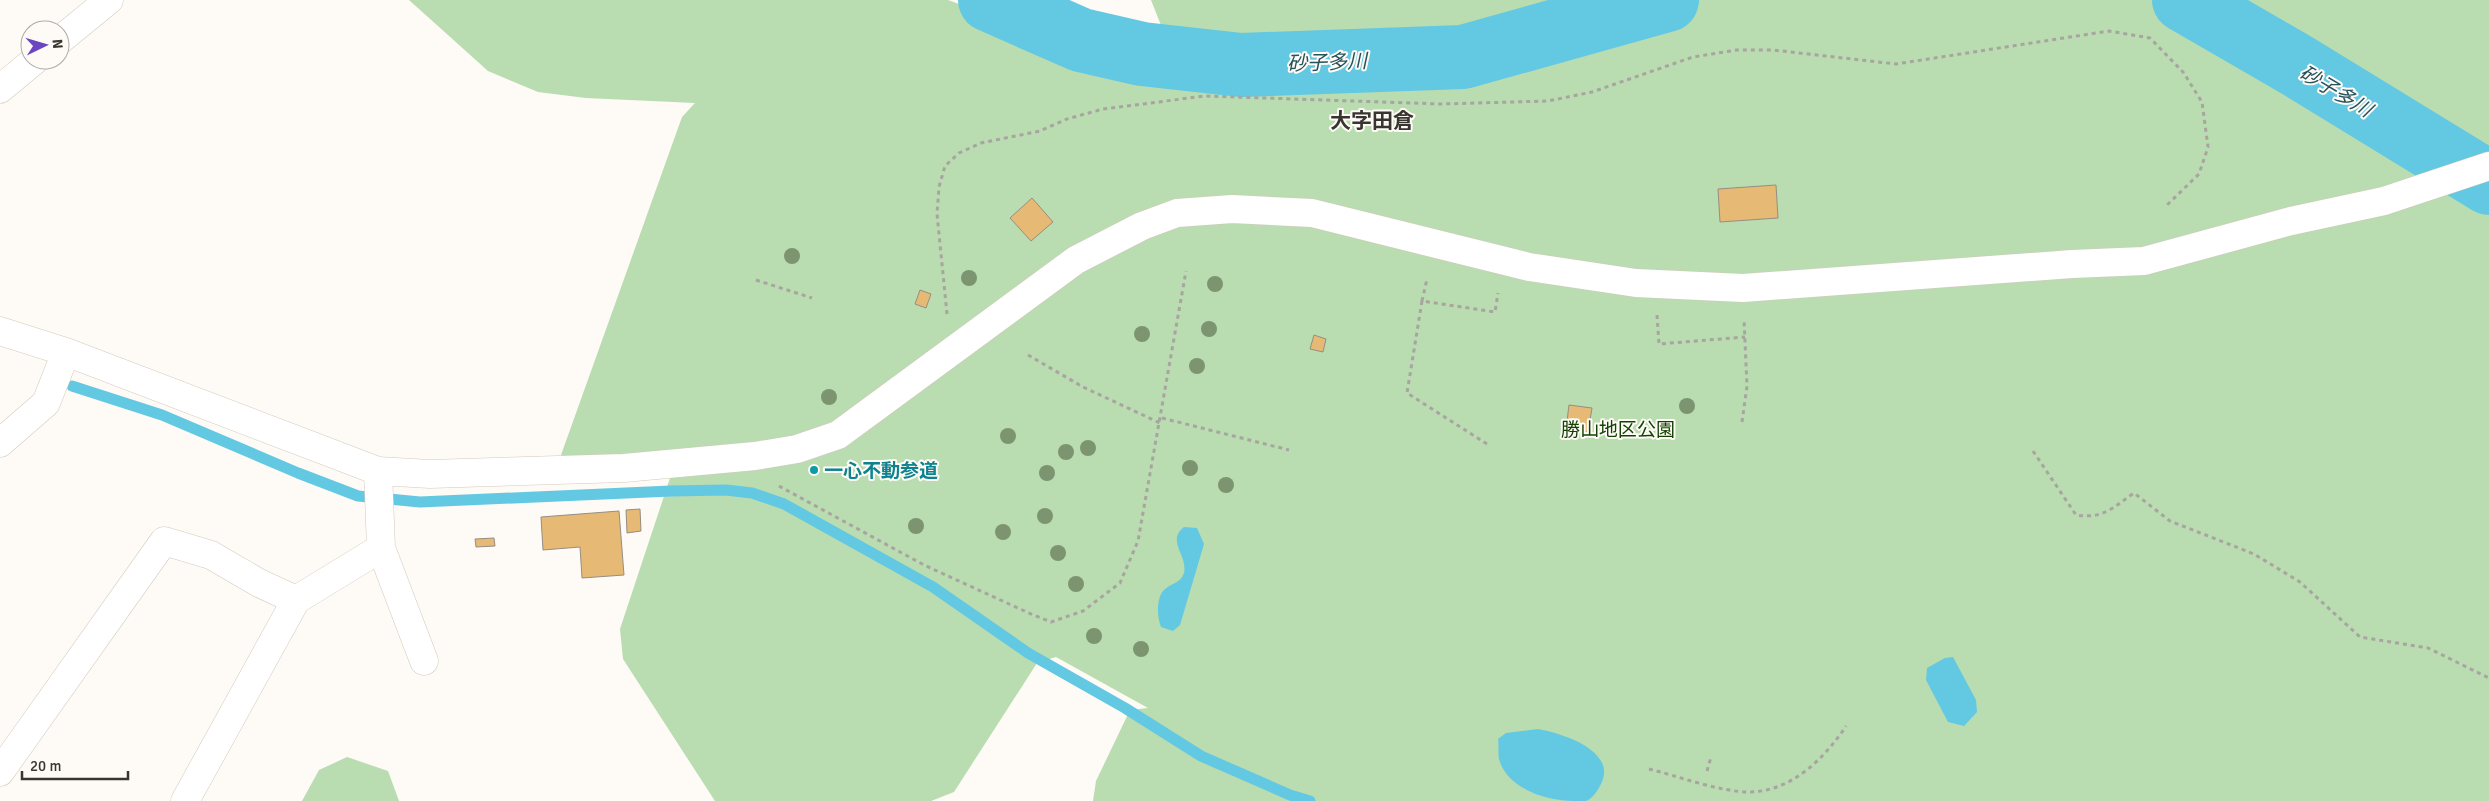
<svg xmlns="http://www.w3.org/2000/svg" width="2489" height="801" font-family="Signika,'Noto Sans JP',sans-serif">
<rect width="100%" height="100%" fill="#fefaf5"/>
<path fill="#b9dcb1" d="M409,0h539l137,50 91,13 -25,-63h1338v801h-1396l3,-20 34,-71 18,-2 -92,-51 -19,6 -83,129 -23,9h-216l-92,-142 -3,-30 54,-163 -105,-1 -8,-10 121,-338 13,-14 -109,-5 -48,-6 -50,-21z
M347,757l41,14 11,30h-97l17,-31z"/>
<path fill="#63c8e2" d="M1184,527l13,1 7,16 -24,81 -7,6 -12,-4c-4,-10 -5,-29 3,-37 7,-7 17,-7 20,-17 4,-18 -18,-32 0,-46z
M1953,657l23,43 1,12 -13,14 -16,-4 -22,-42 1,-12 18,-10z
M1538,729c22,4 80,21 63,55 -3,6 -8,14 -15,17 -3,0 -9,0 -12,0 -27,0 -67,-12 -75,-42 -1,-6 0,-14 -1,-20l8,-6z"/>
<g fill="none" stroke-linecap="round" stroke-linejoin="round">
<path stroke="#63c8e2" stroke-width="11" d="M72,386l90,29 136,58 60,23 62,6 251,-11 55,-1 26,3 32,11 149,83 95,66 97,55 76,48 89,39 20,6"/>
<path stroke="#63c8e2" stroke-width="64" d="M990,0l91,40 61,14 99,11 222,-8 204,-57
M2184,0l114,66 191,117"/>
</g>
<path fill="#e6b974" stroke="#968e82" d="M1776,185l2,33 -58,4 -2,-33z
M1032,198l21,24 -22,19 -21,-23z
M920,290l11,4 -5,14 -11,-4z
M1314,335l12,4 -3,13 -13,-3z
M1569,405l23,3 -4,24 -22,-3z
M640,509l1,22 -14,2 -1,-23z
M619,511l5,64 -42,3 -2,-31 -37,3 -2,-33z
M494,538l1,8 -19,1 -1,-8z"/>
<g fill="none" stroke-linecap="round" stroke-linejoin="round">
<defs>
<path id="street" d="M60,40l49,-40
M0,89l35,-29
M0,331l66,21 312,119 52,3 194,-6 131,-12 42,-7 41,-14 238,-175 66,-34 35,-13 55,-4 80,4 217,54 107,16 107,5 329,-24 72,-3 147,-40 93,-20 105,-35
M0,443l46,-40 20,-51
M381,548l43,113
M0,772l164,-231 47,14 48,28 37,17
M185,801l111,-201 85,-52 -3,-77"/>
</defs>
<use href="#street" stroke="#d3cabe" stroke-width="29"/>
<path stroke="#a8a5a0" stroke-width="3" stroke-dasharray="4 4" stroke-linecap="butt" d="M756,280l56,18
M1422,301l5,-22
M947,314l-10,-100 2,-27 6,-21 14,-13 22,-10 59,-12 27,-12 36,-10 102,-13 236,8 107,-3 44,-9 101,-35 44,-7h36l123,14 213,-33 41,7 33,34 19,30 6,45 -9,27 -33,32
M1657,315l2,29 86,-7
M1028,355l55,32 77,36
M1162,418l127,32
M1742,422l5,-36 -3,-67
M1487,444l-80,-51 15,-92 73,11 3,-19
M2033,451l43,64c28,4 36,-7 58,-22l36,28 84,33 46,28 60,55 68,11 61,30
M779,486l145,79 107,49 20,8 32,-11 37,-28 18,-42 48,-270
M1649,769c29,7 71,23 100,23 42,0 76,-34 97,-66
M1707,771l4,-14"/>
<use href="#street" stroke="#fff" stroke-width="28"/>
</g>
<g fill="#7c9570">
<circle cx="792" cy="256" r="8"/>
<circle cx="969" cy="278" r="8"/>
<circle cx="1215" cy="284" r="8"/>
<circle cx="1209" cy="329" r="8"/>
<circle cx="1142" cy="334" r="8"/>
<circle cx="1197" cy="366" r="8"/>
<circle cx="829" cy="397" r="8"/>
<circle cx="1687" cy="406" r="8"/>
<circle cx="1008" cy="436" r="8"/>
<circle cx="1088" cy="448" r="8"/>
<circle cx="1066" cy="452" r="8"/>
<circle cx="1190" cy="468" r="8"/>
<circle cx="1047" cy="473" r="8"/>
<circle cx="1226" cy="485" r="8"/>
<circle cx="1045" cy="516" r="8"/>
<circle cx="916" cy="526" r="8"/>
<circle cx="1003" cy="532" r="8"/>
<circle cx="1058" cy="553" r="8"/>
<circle cx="1076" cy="584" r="8"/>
<circle cx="1094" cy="636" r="8"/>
<circle cx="1141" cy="649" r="8"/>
</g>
<circle fill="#0f9aa8" stroke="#fefaf5" stroke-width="2" cx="814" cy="470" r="5"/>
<g text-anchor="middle" stroke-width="4" stroke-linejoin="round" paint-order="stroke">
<g font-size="19" fill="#124303" stroke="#fefaf5">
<text x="1618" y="436">勝山地区公園</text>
</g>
<g font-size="19" font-weight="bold" fill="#0d838f" stroke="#fefaf5" text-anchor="start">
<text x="824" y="477">一心不動参道</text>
</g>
<g font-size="20" font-style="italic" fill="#25525d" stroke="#fefaf5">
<text transform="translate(1327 62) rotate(-2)" y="7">砂子多川</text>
<text transform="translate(2336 91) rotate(31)" y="7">砂子多川</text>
</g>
<g font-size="21" font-weight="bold" fill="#383530" stroke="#fefaf5">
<text x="1372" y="128">大字田倉</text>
</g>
</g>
<g transform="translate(45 45) rotate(85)"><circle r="24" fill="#fefaf5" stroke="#afaba6"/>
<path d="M0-4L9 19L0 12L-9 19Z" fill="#6a47c0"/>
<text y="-8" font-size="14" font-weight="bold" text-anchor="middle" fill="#383530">N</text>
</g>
<path d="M22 771v8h106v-8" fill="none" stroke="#383530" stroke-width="2.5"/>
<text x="30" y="771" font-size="15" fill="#383530" stroke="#fefaf5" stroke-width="4" paint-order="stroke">20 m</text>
</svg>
